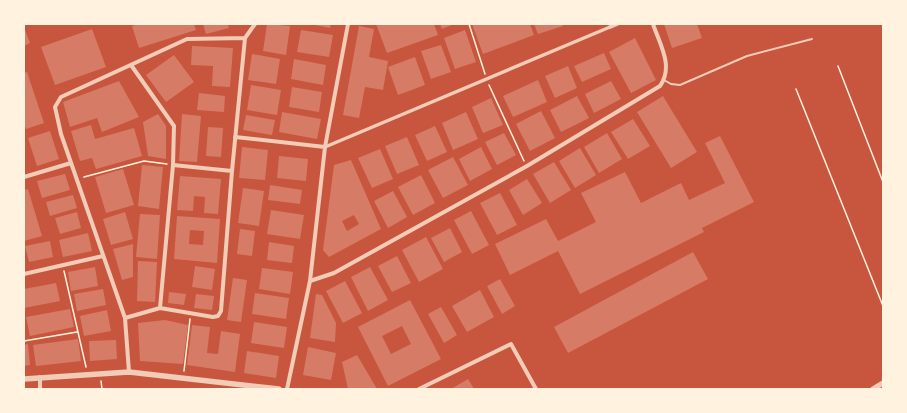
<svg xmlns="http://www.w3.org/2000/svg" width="907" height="413" font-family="'IBM Plex Sans',sans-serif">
<rect width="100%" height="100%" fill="#c8553d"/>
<path fill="#d67c66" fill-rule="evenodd" d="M138,24h56l2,6 -57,18 -7,-22z
M203,24h25l1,4 -23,6z
M267,24l23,2 -4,29 -23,-4z
M310,24h21l-1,4z
M376,24h58l4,11 -51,18z
M440,24h14l-12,5z
M472,24h58l4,11 -51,19z
M534,24h28l1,2 -25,8z
M664,24h33l5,14 -30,10z
M359,26l15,3 -5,28 19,4 -5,29 -18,-3 -6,31 -16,-3z
M24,27l6,16 -6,3z
M92,29l14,38 -51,18 -14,-38z
M301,30l32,5 -4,22 -32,-5z
M465,30l11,32 -21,7 -11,-31z
M635,38l21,42 -25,13 -22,-41z
M441,45l10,27 -20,7 -10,-28z
M192,46l41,2 -3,39 -18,-1 1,-20 -22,-1z
M604,53l7,16 -29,13 -8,-16z
M252,54l28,5 -4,25 -28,-4z
M174,55l20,27 -28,20 -20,-27z
M415,57l10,28 -27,10 -10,-28z
M294,59l32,6 -3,20 -32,-6z
M568,66l9,22 -22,10 -10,-22z
M27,72l17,51 -18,6 -2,-5v-51z
M538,80l9,22 -34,15 -10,-21z
M119,81l20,36 -37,15 -5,-14 -27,9 -7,-25z
M611,81l10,18 -27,14 -9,-19z
M251,85l30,5 -4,25 -30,-5z
M292,87l30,5 -3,20 -30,-5z
M199,93l26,3 -1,16 -27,-2z
M577,96l12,22 -28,14 -11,-22z
M663,96l34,56 -26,16 -34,-56z
M491,98l12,27 -20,8 -11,-26z
M541,111l14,27 -25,13 -14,-27z
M282,112l39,7 -4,20 -38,-7z
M466,112l12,27 -25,11 -11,-27z
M158,114l8,12v33l-18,-3 -5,-34z
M182,114l19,2 -4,46 -18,-1z
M246,115l29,5 -3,15 -29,-5z
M633,119l17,27 -22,13 -17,-27z
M91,125l4,14 39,-11 8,28 -46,13 -4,-11 -12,3 -9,-30z
M435,126l12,26 -20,9 -12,-26z
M208,127l15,1 -2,29 -15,-1z
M50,131l9,28 -22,7 -9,-28z
M504,133l12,22 -19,10 -12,-23z
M607,133l15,26 -23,14 -15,-26z
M720,136l34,66 -52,26 2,4 -124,62 -22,-43 -48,24 -15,-31 51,-25 12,22 38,-19 -15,-29 44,-21 16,31 40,-20 8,17 36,-17 -20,-40z
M407,137l12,28 -22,9 -12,-28z
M242,147l26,3 -3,30 -26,-2z
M481,147l11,22 -22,12 -11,-22z
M580,148l16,27 -21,13 -16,-27z
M380,149l13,30 -21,9 -14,-30z
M279,156l29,3 -2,22 -29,-3z
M453,157l15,28 -25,13 -15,-28z
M351,160l30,69 -52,28 -6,-7 11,-85zM354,215l5,9 -12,7 -5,-10z
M554,162l17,28 -21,13 -17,-29z
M142,165l21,2 -4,42 -21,-3z
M123,169l11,36 -28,8 -11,-36z
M65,174l5,16 -28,8 -5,-17z
M421,175l14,28 -22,12 -15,-28z
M180,176l41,3 -3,35 -14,-1 1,-16 -11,-1 -1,15 -16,-1z
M527,179l15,24 -19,12 -14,-25z
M270,185l32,5 -2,14 -32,-4z
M243,188l21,3 -5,35 -21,-3z
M28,189l14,47 -18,5v-51z
M393,191l14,26 -19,11 -14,-27z
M500,193l17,32 -20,10 -17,-32z
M73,195l4,13 -27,8 -4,-14z
M271,210l33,5 -4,24 -33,-5z
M471,211l18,34 -17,9 -18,-34z
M77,212l4,16 -21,6 -5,-16z
M125,212l8,27 -22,6 -8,-26z
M140,214l20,1 -3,44 -21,-2z
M177,216l43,3 -3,44 -43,-4zM190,230l14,1 -1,14 -14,-1z
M450,228l12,24 -18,10 -13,-24z
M240,229l15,2 -3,25 -15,-2z
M88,233l4,18 -29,6 -4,-17z
M426,237l17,32 -24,13 -17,-32z
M50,241l3,16 -24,5 -4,-16z
M269,242l25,4 -2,17 -25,-3z
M133,244v33l-11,3 -9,-31z
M693,252l15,27 -140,74 -14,-26z
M397,256l14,27 -19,9 -14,-26z
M138,261l19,1 -2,40 -18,-1z
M195,266l20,3 -3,21 -20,-3z
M95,267l3,19 -27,5 -3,-19z
M370,267l18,33 -20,11 -17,-34z
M262,268l31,4 -3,22 -31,-5z
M233,278l14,2 -6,42 -14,-2z
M500,279l15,27 -13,8 -15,-28z
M345,281l17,32 -19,10 -17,-32z
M56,283l4,18 -36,7v-19z
M103,289l3,16 -29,6 -3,-17z
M480,290l14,27 -27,15 -15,-26z
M169,292l17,2 -2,11 -16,-2z
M255,293l34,5 -3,21 -34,-5z
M196,294l18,2 -2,14 -18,-2z
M316,294l6,1 14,28 -1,19 -25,-4z
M410,300l31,59 -53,27 -30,-59zM402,326l9,18 -20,10 -9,-18z
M441,307l16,28 -13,8 -16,-29z
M70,309l4,18 -44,9 -4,-19z
M107,310l4,21 -27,5 -4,-20z
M165,320l23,5 -5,39 -43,-3 -2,-38z
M254,322l33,5 -3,21 -33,-5z
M192,325l18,2 -3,26 11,1 3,-23 19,3 -5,38 -48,-7z
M78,339l3,22 -45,5 -3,-21z
M116,340l1,19 -27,2 -1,-20z
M28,344l2,21 -6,1v-21z
M308,347l28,6 -5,27 -28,-5z
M247,351l32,5 -3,22 -32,-5z
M357,355l20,34h-29l-6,-27z
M468,379l6,10h-23z"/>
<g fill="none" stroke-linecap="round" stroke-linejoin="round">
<path stroke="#fff3e0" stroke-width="1.5" d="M469,24l16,50
M838,66l45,116
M489,85l35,76
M796,89l87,217
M84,177l60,-16 23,3
M64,271l22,96
M24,341l53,-9
M184,371l6,-52
M101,381l1,8"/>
<path stroke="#f1ccb7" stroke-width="2" d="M664,80l7,4 9,1 67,-29 65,-17"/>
<path stroke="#f1ccb7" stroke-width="3.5" d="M325,147l285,-120"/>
<path stroke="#f1ccb7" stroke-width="4" d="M610,27l7,-3
M131,65l43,61 -1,39 -13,143
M235,137l90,10
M173,165l59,6
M24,177l47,-14
M24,274l79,-18
M310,281l24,-8 193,-107 133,-80c14,-20 0,-41 -7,-62
M125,318l35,-10 53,9 5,-1 3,-5 11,-140 13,-133 10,-14
M129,372l-4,-54 -64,-184 -6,-27 6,-10 126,-58 58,-1
M40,377v12
M287,389l23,-108 15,-134 23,-123
M419,389l92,-45 25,45"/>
<path stroke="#f1ccb7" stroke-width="5.5" d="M24,379l105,-7 150,17
M873,389l10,-6"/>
</g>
<rect width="907" height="413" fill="none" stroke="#fff3e0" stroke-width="50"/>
</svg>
